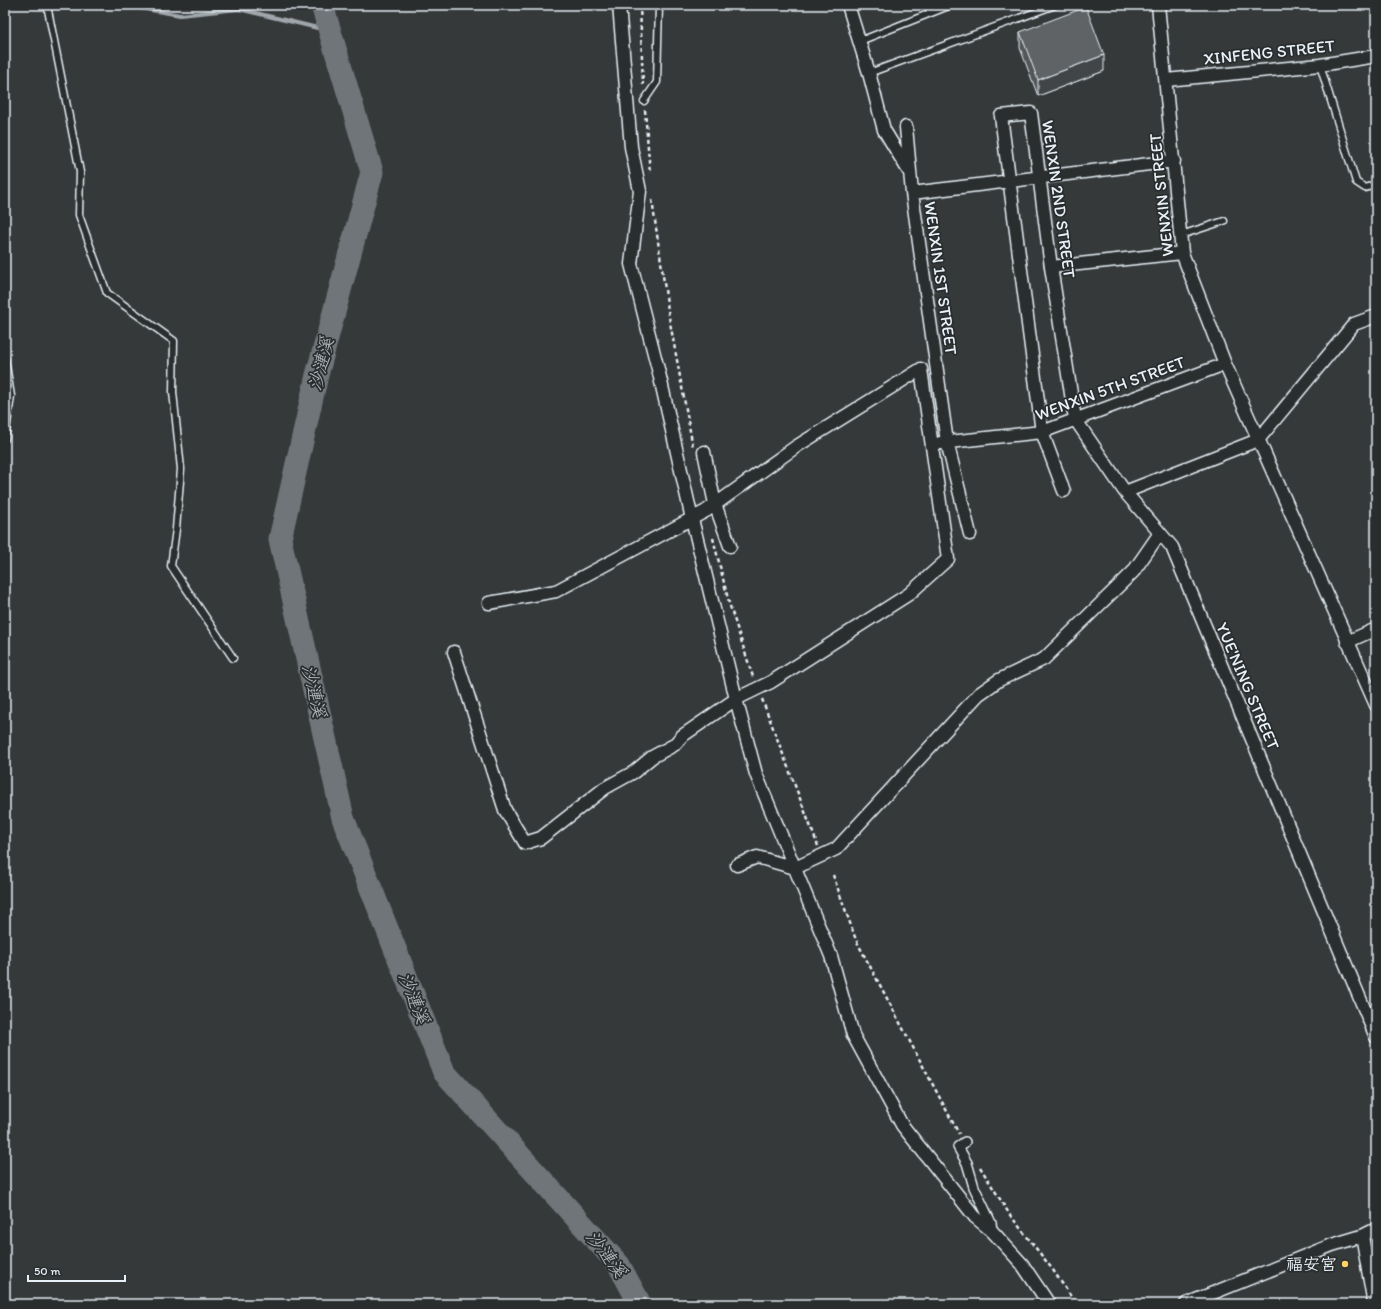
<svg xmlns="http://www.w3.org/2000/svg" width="1381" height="1309" font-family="Itim,'LXGW WenKai TC',sans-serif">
<rect width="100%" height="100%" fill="#35393a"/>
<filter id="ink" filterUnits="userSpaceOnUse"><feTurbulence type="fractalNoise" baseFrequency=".025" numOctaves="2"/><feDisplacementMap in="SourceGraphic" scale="8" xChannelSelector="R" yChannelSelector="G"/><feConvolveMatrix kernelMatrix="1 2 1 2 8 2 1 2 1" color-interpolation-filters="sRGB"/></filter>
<g filter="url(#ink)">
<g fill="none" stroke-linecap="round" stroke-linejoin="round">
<path stroke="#a0a7ac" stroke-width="4" d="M122,5l58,10 59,-6 91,22"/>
<path stroke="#707579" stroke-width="23" d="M322,5l50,167 -55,203 -37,164 63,279 101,254 175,193 21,39"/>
<defs>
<path id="service" d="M47,5l33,167 -1,43 28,78 67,48 -1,51 8,77 -5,60 -5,37 62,92
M928,5l2,8
M860,41l91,-36
M1320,65l36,117 9,6 11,-4
M869,73l186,-68
M644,101l13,-19 2,-77
M1181,235l43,-14
M5,359l6,37 -6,43"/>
<path id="pedestrian" d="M965,1142l-7,5 9,16 7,24 17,36 1,8"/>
<path id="minor" d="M619,5l12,142 9,44 -9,73 28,109 33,146 44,180 20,75 75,182 22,79 49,90 73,92 17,14 30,33 27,40
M848,5l21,68 15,57 26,43
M1158,5l24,248 43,111 151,341
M1166,80l154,-15 56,-9
M906,127l6,66
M1051,267l131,-14
M1376,316l-22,8 -96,116 -133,52 47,55 204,490
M940,443l102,-11 183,-68
M704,452l11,52 15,42
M1064,491l-22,-59 -41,-316 30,-3 20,154 24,152 50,73
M970,534l-23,-92 -35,-249 262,-32
M1347,642l29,-13
M454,652l51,158 20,33 16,-5 64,-50 29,-16 18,-15 22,-12 8,-9 54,-37 35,-17 138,-88 39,-35 -27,-190 -124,77 -91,65 -150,80 -67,12
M737,865l20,-8 38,11 41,-19 143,-155 20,-14 45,-21 89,-87 27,-39
M1362,1236l12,68
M1186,1304l146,-59 30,-9 14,-7"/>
</defs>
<use href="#service" stroke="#e8f1f8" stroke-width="9"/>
<use href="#pedestrian" stroke="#e8f1f8" stroke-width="12"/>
<use href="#minor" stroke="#e8f1f8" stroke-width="15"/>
<path stroke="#e8f1f8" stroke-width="2.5" stroke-dasharray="4 3" stroke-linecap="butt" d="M640,5l3,80
M645,110l5,63
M652,200l17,117 24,130
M713,538l16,65 24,74
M762,699l56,147
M833,875l23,65 103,194
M980,1167l30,48 43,55 23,34"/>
<use href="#service" stroke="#2a2d2e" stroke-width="6"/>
<use href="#pedestrian" stroke="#2a2d2e" stroke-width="9"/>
<use href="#minor" stroke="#2a2d2e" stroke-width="12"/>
</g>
<path fill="#525557" stroke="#e8f1f8" d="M1020,32l84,39 -66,25 -18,-48z"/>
<path fill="#424547" stroke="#e8f1f8" d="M1104,55v16l-66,25v-16z"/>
<path fill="#5f6365" stroke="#e8f1f8" d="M1086,7l18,48 -66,25 -18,-48z"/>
</g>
<circle fill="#ffd166" stroke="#2a2d2e" stroke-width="1.5" cx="1345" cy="1264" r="4"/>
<g text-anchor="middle" stroke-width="3.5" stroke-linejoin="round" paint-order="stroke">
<g font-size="17" fill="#e8f1f8" stroke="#2a2d2e">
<text transform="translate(1269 52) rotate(-6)" y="6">XINFENG STREET</text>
<text transform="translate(1161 195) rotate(-96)" y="6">WENXIN STREET</text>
<text transform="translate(1059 199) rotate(82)" y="6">WENXIN 2ND STREET</text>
<text transform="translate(941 278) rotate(82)" y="6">WENXIN 1ST STREET</text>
<text transform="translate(1110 388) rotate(-20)" y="6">WENXIN 5TH STREET</text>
<text transform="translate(1248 686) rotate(67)" y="6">YUE'NING STREET</text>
</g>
<g font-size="17" fill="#e8f1f8" stroke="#2a2d2e" text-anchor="end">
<text x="1337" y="1270">福安宮</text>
</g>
<g font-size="18" font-style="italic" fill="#acb3b8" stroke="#2a2d2e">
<text transform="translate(321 364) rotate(-76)" y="6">沙漣溪</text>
<text transform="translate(314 691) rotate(77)" y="6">沙漣溪</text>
<text transform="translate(414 998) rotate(68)" y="6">沙漣溪</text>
<text transform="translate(606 1254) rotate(52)" y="6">沙漣溪</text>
</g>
</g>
<rect width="1381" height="1309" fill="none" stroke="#2a2d2e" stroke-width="20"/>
<rect x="10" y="10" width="1361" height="1289" fill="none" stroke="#e8f1f8" stroke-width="1.5" filter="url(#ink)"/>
<path d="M28 1275v6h97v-6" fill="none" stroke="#e8f1f8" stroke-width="2"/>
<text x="34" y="1275" font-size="12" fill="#e8f1f8" stroke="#2a2d2e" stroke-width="3" paint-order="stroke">50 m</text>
</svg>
